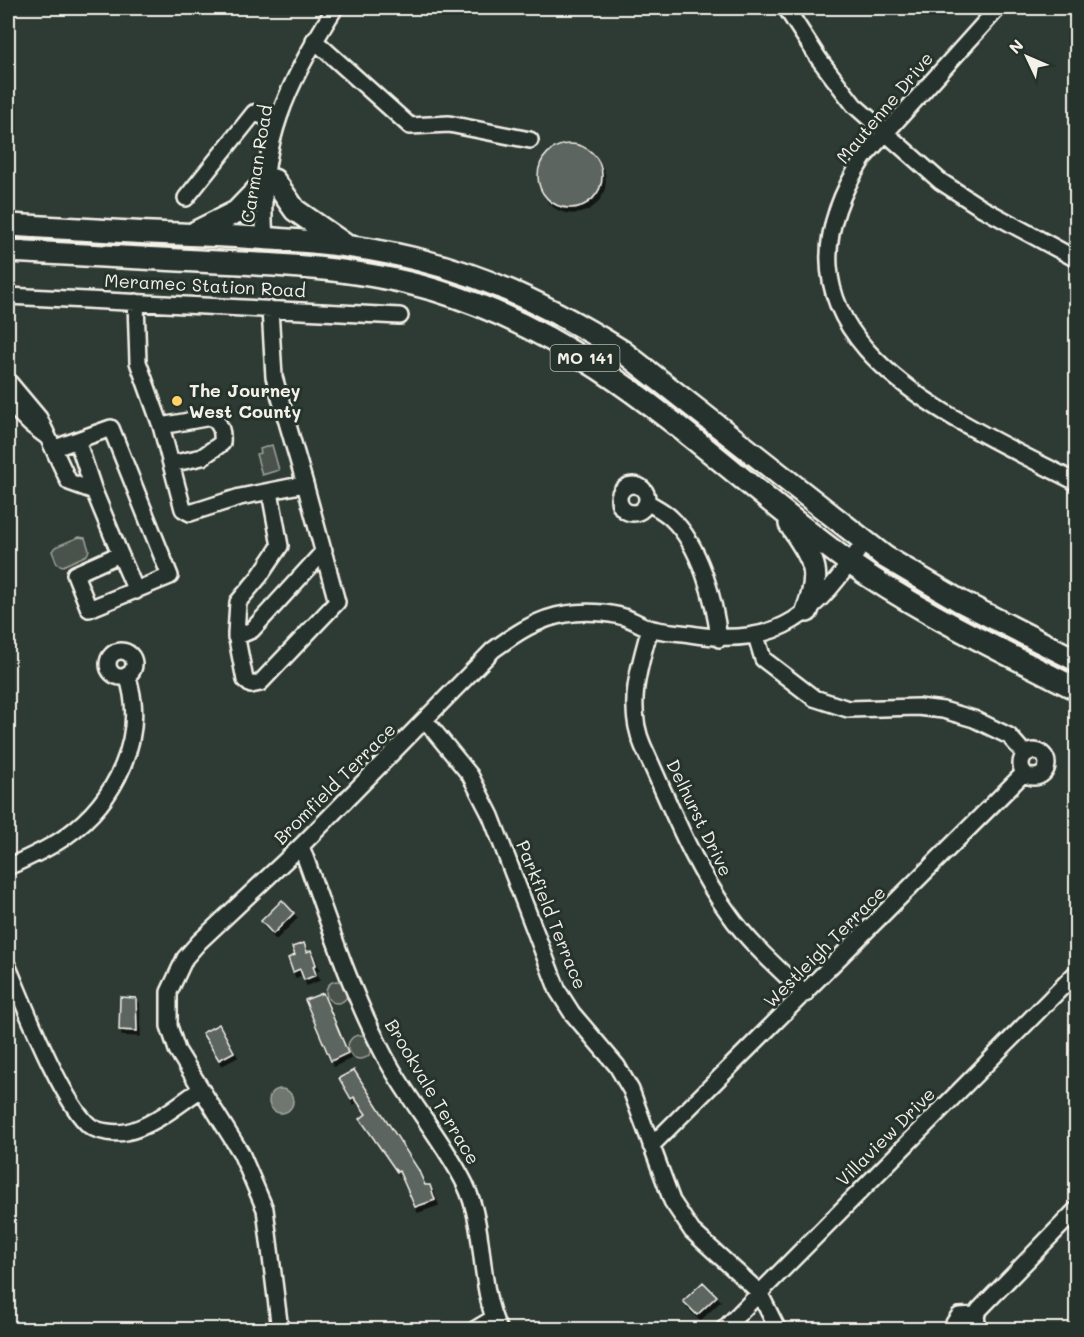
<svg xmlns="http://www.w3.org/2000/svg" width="1084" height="1337" font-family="Mali,sans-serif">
<defs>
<filter id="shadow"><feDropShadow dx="3" dy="5" stdDeviation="0" flood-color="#0009"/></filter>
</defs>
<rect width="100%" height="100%" fill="#2e3b34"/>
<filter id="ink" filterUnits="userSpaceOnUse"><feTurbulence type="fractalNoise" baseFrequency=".0167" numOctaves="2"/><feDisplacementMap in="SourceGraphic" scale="12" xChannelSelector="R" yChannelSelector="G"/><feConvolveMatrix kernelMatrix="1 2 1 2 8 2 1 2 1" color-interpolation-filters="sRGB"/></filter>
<g filter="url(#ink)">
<path fill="#48524c" stroke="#9ea29a" stroke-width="1.5" d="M272,445l7,25 -17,5 -6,-21 5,-1 -1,-4z
M79,537l6,1 4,12 -2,5 -24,11 -6,-2 -5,-13 3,-4z
M326 992a11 11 0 1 1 22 0a11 11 0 1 1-22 0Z
M348 1047a12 12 0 1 1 24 0a12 12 0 1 1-24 0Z"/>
<path fill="#6f7770" stroke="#a4a8a0" stroke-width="1.5" d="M269 1101a12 12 0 1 1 24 0a12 12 0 1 1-24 0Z"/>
<path fill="#5c655e" stroke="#f4f1e8" stroke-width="1.5" filter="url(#shadow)" d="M538 176a32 32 0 1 1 64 0a32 32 0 1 1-64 0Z
M282,900l12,13 -21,21 -12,-13z
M304,943l3,9 4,-2 5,15 -3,1 3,9 -12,5 -4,-11 -7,3 -5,-14 7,-3 -3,-8z
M323,993l25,60 -17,8 -26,-61z
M120,997l16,1 1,33 -18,-1z
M219,1024l15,28 -15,8 -17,-27z
M354,1070l64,99 7,16h5l5,15 -20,7 -16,-36 -2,1 -37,-53 6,-5 -12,-17 -3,2 -12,-21z
M703,1282l14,14 -20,19 -14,-14z"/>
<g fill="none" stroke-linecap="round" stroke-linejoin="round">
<defs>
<path id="minor" d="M786,8l33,51 35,46 86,76 40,26 96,52
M998,8l-134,149c-117,179 84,259 212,325
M314,40l96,86 39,-2 81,16
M186,198l68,-85 23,8
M265,237c-8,-91 23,-155 70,-229
M8,296l392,20
M136,302l2,60 23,64 22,83 7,4 50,-16 65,-13 -31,-107 -4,-68
M8,381l31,37 30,64 25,9 26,63 -45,20 14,35 81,-33 -59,-148 -56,20
M8,402l22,22 16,12
M161,426l50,-9c10,7 12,14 11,26l-20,14 -31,7
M77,440l17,51
M619 499a14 14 0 1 1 28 0a14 14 0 1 1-28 0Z
M270,492l10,54 -21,31 -21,25 -2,32 9,46 6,5 9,-2 77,-81 -32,-118
M647,502c8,5 17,9 24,16 29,27 44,83 48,121
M120,554l16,37
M650,628c-11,39 -24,79 -7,118 26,56 49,118 86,168 21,30 50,55 76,80
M756,636l7,23 51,39 34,11 70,-2 25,3 31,9 35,17 16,18
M236,637l16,-7 72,-79
M108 664a13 13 0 1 1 26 0a13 13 0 1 1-26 0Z
M425,720l45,55 21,41 67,175 14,22 45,53 14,24 41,111 20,30 67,61 19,38
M1021 764a13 13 0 1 1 26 0a13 13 0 1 1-26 0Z
M301,846c25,68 47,139 80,203 23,47 61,88 84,135 22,46 12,100 34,146
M8,867c19,-9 39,-17 57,-30 51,-36 83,-101 62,-162
M8,967c15,35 55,138 82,159 9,6 25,8 36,6 26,-5 53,-28 75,-43
M651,1146l373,-373
M280,1330l-15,-121 -24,-56 -64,-103 -8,-24v-34l16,-34 14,-16 102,-96 192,-196c22,-16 45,-32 73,-36 18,-3 41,-2 58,3 9,3 17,8 25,11 13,4 28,4 41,6 90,15 127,-21 174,-92
M474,1330l20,-12
M723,1330l353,-357
M955,1330l-1,-7 5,-7 17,-1
M978,1330l-2,-15 3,-5 97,-100"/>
<path id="highway" d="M274,180l21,30 49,34
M8,225c57,3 115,7 172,9 81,4 161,6 240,26 73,18 139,51 202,91l263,206 75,44 116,59
M196,232l40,-20 29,-30
M8,251c69,3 139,7 209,11 73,3 147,7 218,28 169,51 274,170 412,271 71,51 152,88 229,128
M790,524c23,36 33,45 17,87"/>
</defs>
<use href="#minor" stroke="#f4f1e8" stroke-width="20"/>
<use href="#highway" stroke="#f4f1e8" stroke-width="26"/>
<use href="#minor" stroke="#26332d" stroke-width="15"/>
<use href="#highway" stroke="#26332d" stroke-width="21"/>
</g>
</g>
<circle fill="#ffd166" stroke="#26332d" stroke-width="2" cx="177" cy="401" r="6"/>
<g text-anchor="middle" stroke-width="6" stroke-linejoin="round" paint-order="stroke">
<rect fill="#26332d" stroke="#b6b8b0" stroke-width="1.5" x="550.5" y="345" width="69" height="26" rx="4.5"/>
<g font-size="16" font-weight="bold" fill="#f4f1e8">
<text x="585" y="364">MO 141</text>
</g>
<g font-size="18" fill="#f4f1e8" stroke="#26332d">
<text transform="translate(885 108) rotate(-50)" y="6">Mautenne Drive</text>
<text transform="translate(257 164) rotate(-81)" y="6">Carman Road</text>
<text transform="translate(205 286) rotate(3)" y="6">Meramec Station Road</text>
<text transform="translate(335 784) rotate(-45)" y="6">Bromfield Terrace</text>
<text transform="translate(699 818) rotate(64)" y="6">Delhurst Drive</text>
<text transform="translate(551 915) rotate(68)" y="6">Parkfield Terrace</text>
<text transform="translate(825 947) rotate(-45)" y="6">Westleigh Terrace</text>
<text transform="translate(432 1092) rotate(59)" y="6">Brookvale Terrace</text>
<text transform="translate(886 1137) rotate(-45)" y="6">Villaview Drive</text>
</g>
<g font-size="18" font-weight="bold" fill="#f4f1e8" stroke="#26332d" text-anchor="start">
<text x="189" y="397">The Journey<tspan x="189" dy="21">West County</tspan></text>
</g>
</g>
<rect width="1084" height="1337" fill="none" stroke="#26332d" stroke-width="30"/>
<rect x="15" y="15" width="1054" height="1307" fill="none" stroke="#f4f1e8" stroke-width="2" filter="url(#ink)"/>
<g transform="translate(1027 57) rotate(314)" stroke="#26332d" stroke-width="4.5" paint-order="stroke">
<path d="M0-4.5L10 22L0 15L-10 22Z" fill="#f4f1e8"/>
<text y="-9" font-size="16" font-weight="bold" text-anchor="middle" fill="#f4f1e8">N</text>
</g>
</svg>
